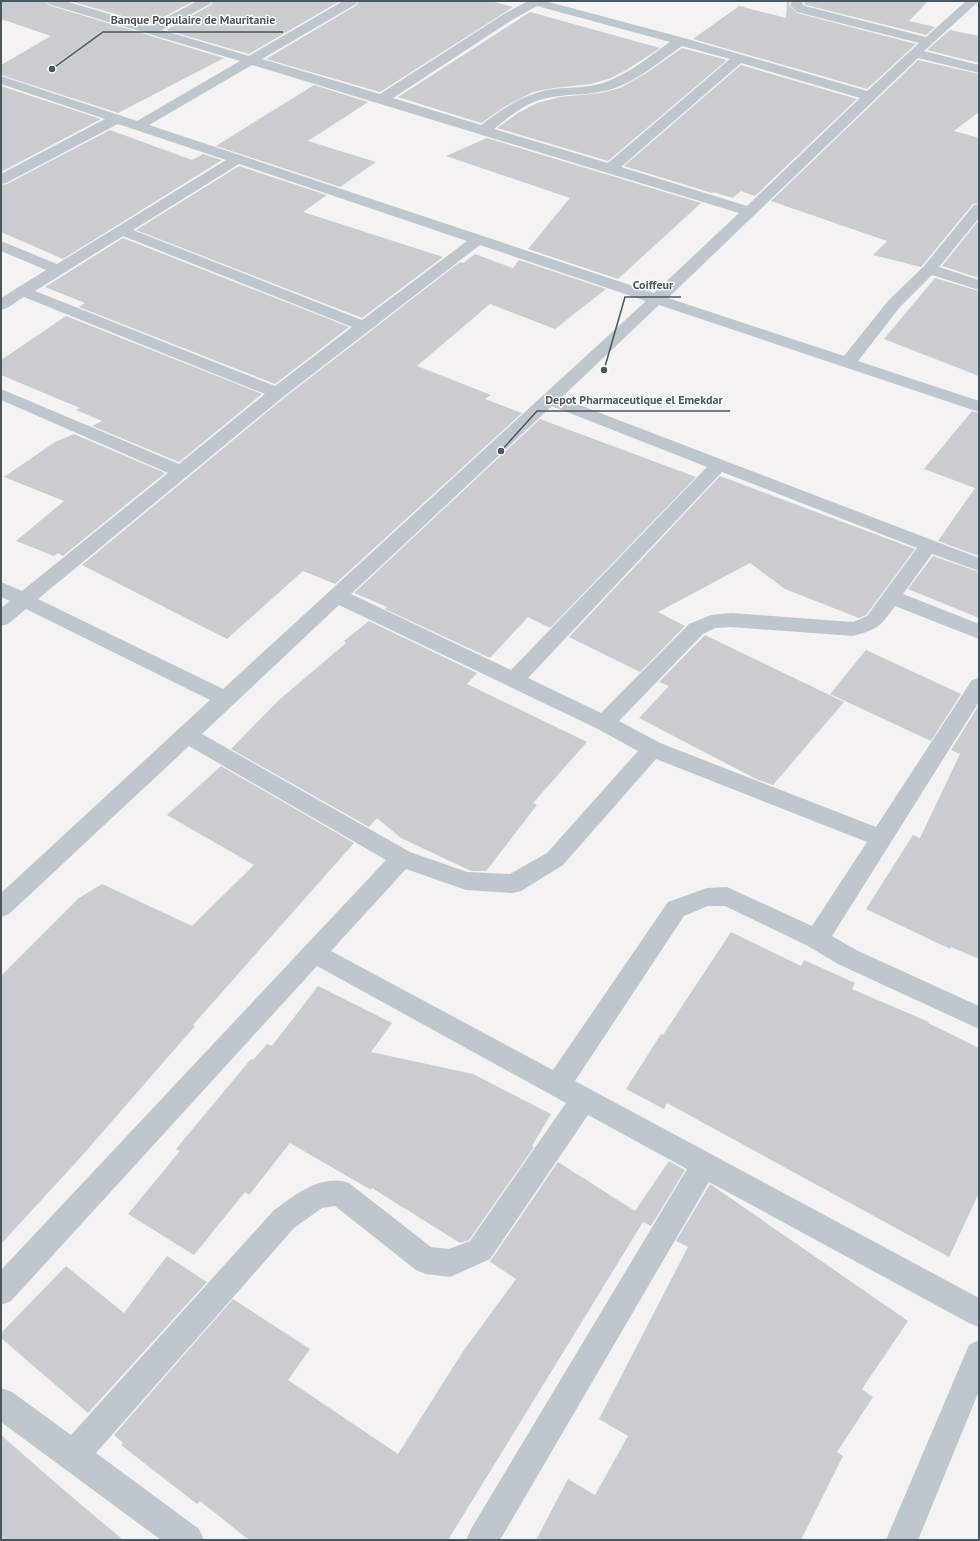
<svg xmlns="http://www.w3.org/2000/svg" width="980" height="1541" font-family="'PT Sans',sans-serif">
<rect width="100%" height="100%" fill="#f4f2f2"/>
<path fill="#c9cdd1" d="M1,1h44l3,4 176,53 -106,55 -117,-38v-10l50,-29 -50,-17z
M70,1h124l-44,23z
M213,1h127l-91,53 -83,-24 45,-25z
M359,1h132l22,6 -133,85 -114,-33 91,-54z
M787,1h3l-1,4 8,8 119,31 -49,45 -174,-50 46,-33 47,12z
M805,1h123l-19,20 26,6 -9,8 -120,-30 -2,-1z
M530,12l130,36 -32,21 -17,9 -20,6 -37,4 -21,4 -27,14 -25,17 -83,-26z
M950,30l29,6v27l-52,-13z
M682,48l45,12 -119,101 -111,-33 21,-15 19,-10 23,-6 41,-4 19,-5 28,-16z
M918,60l61,14v38l-25,19 25,7v65l-6,1 -52,63 -48,-12 14,-14 -116,-40z
M741,65l116,34 -102,97 -14,-5 -8,7 -20,-6 -1,1 -88,-27z
M314,85l54,17 -60,39 68,21 -36,25 -124,-41z
M1,86l100,33 -100,53z
M110,130l82,30 11,-6 19,6 -159,99 -62,-27v-47l6,-1z
M487,138l214,65 -83,76 -90,-30 42,-51 -124,-42z
M239,166l88,29 -24,17 140,45 -81,61 -226,-88z
M979,220v58l-37,-12z
M123,238l226,89 -74,57 -196,-77 6,-4 -40,-16z
M475,254l38,14 6,-8 87,29 -51,40 -65,-25 -73,62 74,29 -6,4 37,14 -187,171 -32,-13 -76,68 -145,-74 202,-167 176,-136 3,1z
M935,278l44,13v85l-95,-37z
M66,316l196,78 -83,68 -87,-36 10,-5 -26,-11 4,-2 -79,-33v-15z
M972,411l7,2v143l-41,-15 37,-53 -51,-19z
M540,419l156,58 -146,151 -22,-11 -38,41 -105,-49 2,-2 -33,-14z
M74,434l91,39 -102,83 -5,-3 -4,3 -38,-15 48,-40 -60,-24 51,-35z
M720,476l195,73 -49,66 -7,3 -74,-29 -35,-26 -92,49 27,14 -45,46 -71,-35z
M933,556l46,16v46l-71,-29z
M369,621l108,52 -10,11 120,58 -54,61 4,2 -51,66h-15l-70,-33 -24,-20 -8,9 -138,-78 48,-49 67,-57 -2,-2z
M705,635l139,67 -71,83 -15,-5 -119,-62 30,-32 -10,-4z
M866,650l95,44 -30,47 -101,-47z
M979,705v254l-28,-12 -1,2 -84,-40 47,-74 7,3 40,-84 -9,-4z
M221,766l133,77 -161,182 2,1 -115,132 -79,86v-268l78,-78 23,-14 90,42 62,-61 -87,-50z
M731,932l70,34 3,-6 51,23 -3,6 77,33 -1,1 51,25v145l-30,64 -282,-154 -3,6 -38,-20 35,-55 2,1z
M318,986l74,37 -21,29 102,22 78,40 -19,32 2,1 -65,93 -9,3 -88,-55 -1,2 -81,-47 -41,52 -4,-3 -51,63 -66,-41 52,-63 -4,-2 75,-90 2,1 14,-16 5,2z
M669,1161l16,9 -34,56 -8,-4 -195,318h-199l-49,-39 -3,3 -76,-59 2,-2 -9,-8 119,-136 77,50 -22,31 110,74 66,-104 52,-71 -27,-18 2,-1 67,-98 77,49z
M710,1184l198,137 -46,68 11,8 -36,55 6,4 -42,84h-265l32,-61 27,16 33,-59 -29,-17 89,-172 -12,-6z
M167,1256l40,26 -119,131 -87,-75v-5l65,-67 58,47z
M1,1435l57,50 65,55h-122z"/>
<g fill="none" stroke-linecap="round" stroke-linejoin="round">
<path fill="#bec7cd" fill-rule="evenodd" d="M46,1h19l85,25 47,-25h15l-2,3 -48,26 87,26 94,-55h15l-2,3 -94,55 118,35 124,-80 24,-13h17l139,37 183,53 52,-48 -122,-31 -7,-7 2,-4h12l-2,3 3,2 121,31 40,-36h13l-55,50 55,14v8l-61,-15 -250,240 176,58 44,-55 36,-35 50,-61 5,-1v14l-40,49 40,13v10l-47,-15 -32,32 -42,54 121,40v11l-320,-107 -98,93 418,160v13l-47,-17 -29,40 76,30v15l-84,-33c-15,21 -17,23 -42,30l-122,-9 -16,1 -12,6 -84,87 41,22 216,84 96,-147 7,-2v24l-147,234 24,14 123,56v23l-141,-65 -30,-18 -83,-40h-17l-24,10 -109,165 404,217v29l-10,-4 -260,-141 -209,358h-34l5,-11 216,-360 -99,-54 -98,144 -40,18 -24,-3 -10,-4 -81,-64 -13,2 -28,20 -198,225 103,76 5,11h-43l-160,-118v-34l11,4 59,43 203,-225c21,-15 48,-37 75,-27l82,64 18,2 21,-8 96,-138 -249,-137 -306,335 -10,4v-35l385,-410 -197,-114 -180,168 -8,3v-24l209,-193 -184,-91 -18,15 -7,2v-18l9,-7 -9,-4v-15l21,9 146,-118 -167,-73v-11l178,75 86,-70 -241,-97 -17,11 -6,2v-12l45,-28 -45,-19v-10l56,23 169,-104 -108,-36 -112,59 -5,1v-10l104,-55 -104,-35v-8l136,45 103,-60 -192,-57zM537,6l133,36c-21,15 -43,33 -67,41 -16,5 -33,4 -49,6 -29,4 -50,19 -73,36l-88,-27 119,-78zM682,46l48,13 -122,104 -114,-34c15,-12 30,-25 49,-30 22,-6 45,-3 66,-9 27,-8 50,-28 73,-44zM741,63l119,35 -113,108 -126,-39zM252,65l487,148 -85,80 -505,-168zM239,164l228,77 -105,79 -229,-90zM123,236l229,91 -77,59 -240,-95zM480,245l166,56 -423,388 -185,-90 245,-202zM552,406l155,61 -196,203 -160,-76zM722,472l195,76 -50,68 -14,6 -122,-9 -20,2 -22,9 -88,89 -73,-35zM339,605l257,123 42,23 -91,102 -37,21 -43,-2 -57,-20 -208,-118zM656,759l211,83 -55,84 -85,-39 -20,1 -39,14 -115,168 -222,-119 75,-82 60,21 47,3 8,-2 42,-26z
M979,1340v51l-61,149h-32l83,-195z"/>
</g>
<path fill="none" stroke="#4a575e" stroke-width="1.5" d="M52 69L103 32H283M604 370L625 297H681M501 451L537 411H730"/>
<g fill="#4a575e" stroke="#fff" stroke-width="1.5">
<circle cx="52" cy="69" r="4"/>
<circle cx="604" cy="370" r="4"/>
<circle cx="501" cy="451" r="4"/>
</g>
<g font-size="12" text-anchor="middle" font-weight="bold" fill="#4a575e" stroke="#fff" stroke-width="3" stroke-linejoin="round" paint-order="stroke">
<text x="193" y="24">Banque Populaire de Mauritanie</text>
<text x="653" y="289">Coiffeur</text>
<text x="634" y="404">Depot Pharmaceutique el Emekdar</text>
</g>
<rect width="980" height="1541" fill="none" stroke="#4a575e" stroke-width="4"/>
</svg>
